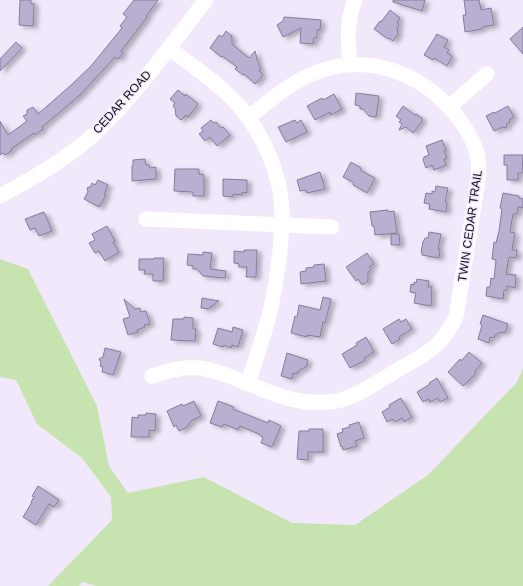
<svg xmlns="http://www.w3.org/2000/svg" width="523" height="586" font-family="Helvetica,sans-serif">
<defs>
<filter id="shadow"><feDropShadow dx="4.5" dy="2.5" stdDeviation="2" flood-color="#0004"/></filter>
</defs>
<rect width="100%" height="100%" fill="#f2e8fc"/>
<path fill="#c7e3b0" d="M0,259l28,10 69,137 12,60 19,27 76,-16 88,46 63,2 73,-50 89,-93 6,-14v218h-426l-14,-4 -4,4h-31l64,-66 -1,-23 -29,-39 -45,-34 -21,-44 -16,-3z"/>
<path fill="#b9b0d1" stroke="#857c9b" filter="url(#shadow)" d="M20,0h11v4h3l-1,22 -14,-1z
M134,0h24l-12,16 1,1 -26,34 2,2 -5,6 -3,-2 -35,38 -38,32 1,2 -8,6 -1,-2 -23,16 1,1 -7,5 -2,-2 -3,2v-34l8,14 19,-14 -4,-5 4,-2v-4l6,-3 5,7 32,-28 21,-20 31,-38 -2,-2 7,-9 -4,-3z
M393,0h32l-3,11 -29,-9z
M464,0h15l2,10 10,-2 3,17 -12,2v2l-17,3 -2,-17h3z
M390,10l10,8 -3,5 2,2 -2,3 1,6 -5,7 -4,-3 -1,1 -14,-10 6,-8 1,1z
M284,17l37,3 -1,10h-3v8h-3l-1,6 -13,-1 1,-15 -18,9 -6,-12 6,-4z
M523,27v27l-13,-15z
M226,31l6,5v8l17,14 6,-7 4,15 2,2 -2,3 4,4 -8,9 -11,-10 -1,1 -8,-6 2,-2 -15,-11 -1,1 -11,-9 9,-13 3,2z
M437,34l11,6 -4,7 5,3 -2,3 5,3 -5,10 -13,-8 -1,2 -9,-5z
M16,42l6,6 -22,23v-12z
M178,90l7,6 1,-2 12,10 -10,13 -2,-2 -5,5 -5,-4 -1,-8 -2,-2 2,-3 -5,-4z
M356,93l23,3 -3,21 -7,-1 -6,-7h-3v-3l-5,-1z
M334,94l8,15 -11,6 -1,-3 -15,8 -8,-14 15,-8 1,2z
M403,106l12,9 1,-1 6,4v3l-9,12 -7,-6 -7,3 3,-6 -3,-2 2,-2 -5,-4z
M508,106l6,11 -5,3 1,2 -3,2 -1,4 -3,-1 -9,4 -8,-15 8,-4 1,1z
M211,120l3,3 2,-1 5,6 2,-1 7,8 -13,11 -7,-9 -5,4 -6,-7 4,-3 -2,-3z
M295,120l2,3 4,-3 6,12 -21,10 -8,-15z
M442,140l4,10 -2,1 3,7 -3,1 2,6 -12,5 -2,-5 -6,3 -3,-8 1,-3 5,-2 -3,-9z
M504,155h19l-1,18h-4v7h-11v-15h-3z
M145,159l1,6h3l1,3 6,-1v12l-24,2v-15l1,-1v-5z
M351,162l10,6 -1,2 15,8 -8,15 -14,-8 1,-2 -11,-6z
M175,169h24v5l5,1v21h-11v-4l-19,-1z
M320,172l5,17 -18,4 -1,-3 -6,1 -3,-11z
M223,179l24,1v13l-5,-1v3l-9,-1v3l-10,-1z
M98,180l10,5 -4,9 2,1 -7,12 -15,-8 4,-7 -1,-4 4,-2 1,-3 3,2z
M436,186l12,2 -3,14 2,1 -1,9 -17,-3 1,-5 -6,-1 2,-10 6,1v-3l3,1z
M503,193l16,3v2l4,1v9l-5,-1 -1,7h-4l-3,18 5,1 -3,17h5l-1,8 -7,-1 -3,17 10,1 -1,13 -8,-2v4h-3l-1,9 -17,-3 1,-9h3l1,-9 3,1 2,-19 -4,-1 2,-17 2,1 3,-12 3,-22 -2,-1z
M388,210v2l6,-1 3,22 -22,2 -1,-9h-2l-2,-14z
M44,212l8,19 -13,5 -4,-8 -5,2 -5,-11z
M107,226l8,15 -2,1 6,10 -14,9 -6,-10 -4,2 -6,-10 6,-3 -3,-6z
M429,232l12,2 -3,15h2l-1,9 -17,-3v-3h-1l2,-10 2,-4h3z
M391,234h8l1,11h-9z
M244,250h13l-1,27h-10l1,-10h-8v-3l-5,-1v-12l10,1z
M203,252l9,1 -2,16 16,2 -1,7 -22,-2 -6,-7h-4v-3l-6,-1 1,-11 15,1z
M367,253l7,11 -5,3 2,3 -3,2v9l-6,4 -4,-6 -2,2 -10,-14z
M154,258h10l-1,23h-10v-7h-9l1,-4h-6v-11h15z
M324,264l2,17 -25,3 -1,-12 6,-1v-3l8,-1v-2z
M417,279l12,2 -1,6h4l-1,9h1l-1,10 -17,-3 2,-10 -6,-1 1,-8 3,1v-3l2,1z
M323,297l8,2 -6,24 -2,-1 -3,15 -13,-2v2l-16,-4 4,-17 2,1 2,-12 21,5z
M202,298l17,3 -11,8 -7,-1z
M124,299l11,10 5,-1 1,4 5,-1 4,13 -6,1 1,2 -8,3 1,2 -10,3 -5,-16 7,-2z
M483,315l25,9 -3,9 -4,-1 -6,3 -1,3 -4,-1 -1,6 -11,-4 4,-14 -2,-1z
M184,317l9,1v11h3l-1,12 -24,-1 2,-21h11z
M399,319l2,3 5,-3 6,10 -13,8 1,2 -8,5 -9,-15z
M233,327l10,3 -5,17 -6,-2 -1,3 -7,-3 -1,2 -10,-3 5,-16 14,4z
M366,337l8,15 -10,6 1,2 -15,8 -8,-14 15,-9 -1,-2z
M105,348l16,4 -8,23 -11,-3 1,-5 -3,-1 1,-3 -2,-4 4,-2z
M469,352l13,11 -7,8v3l-12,12 -15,-14 12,-13 1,2z
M287,353l21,7 -2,7 -8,4 -1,3 -4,-1 -1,6 -11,-3z
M437,378l11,20 -8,4 -2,-4 -8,4 -1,-3 -6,3 -6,-10 13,-8 -1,-1z
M401,398l11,19 -8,5 -2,-4 -7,4 -2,-3 -6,3 -5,-10 8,-5 -1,-2z
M194,401l7,15 -10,5 -4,6 -8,4 -3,-6 -2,2 -7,-16 15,-7 1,2z
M218,401l16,6 -1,2 35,14 1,-3 12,6 -9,21 -11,-4 2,-5 -4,-4 -19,-8 -2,4 -14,-6 -2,3 -12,-4z
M146,413l10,1 -1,17 -6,-1v7h-18l1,-20 6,1v-3h8z
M359,422l5,16 -9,3 2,5 -14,4 -1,-4 -1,1 -4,-13 6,-2 -1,-3 8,-2 -1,-2z
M309,429h14v23h-15v8l-11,-1 2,-28h10z
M38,486l21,14 -5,7 -5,-3 -13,21 -13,-8 9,-15h-1l3,-5 -2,-1z"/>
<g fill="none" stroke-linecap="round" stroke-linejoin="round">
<path stroke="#fff" stroke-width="15" d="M169,48c23,18 51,36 70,58 18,21 31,46 38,72 7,23 5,49 3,73 -2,19 -5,38 -9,57 -6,25 -15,50 -23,75
M350,65c-2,-22 -4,-44 5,-65
M449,107l38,-33
M0,196c32,-17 63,-35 90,-58 44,-40 79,-91 116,-138
M146,219l186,8
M152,376c16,-5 32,-10 48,-8 10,1 20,5 29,8 37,14 67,32 108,25 19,-4 42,-20 59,-30 29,-17 44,-22 60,-54l22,-136c3,-27 -4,-41 -19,-62 -29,-39 -77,-62 -125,-52 -34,7 -60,30 -86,51"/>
</g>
<g text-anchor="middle" stroke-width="3" stroke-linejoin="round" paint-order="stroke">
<g font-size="12" fill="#110b16" stroke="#f2e8fc">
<text transform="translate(122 102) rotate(-48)" y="4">CEDAR ROAD</text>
<text transform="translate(470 226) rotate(-82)" y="4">TWIN CEDAR TRAIL</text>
</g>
</g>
</svg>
